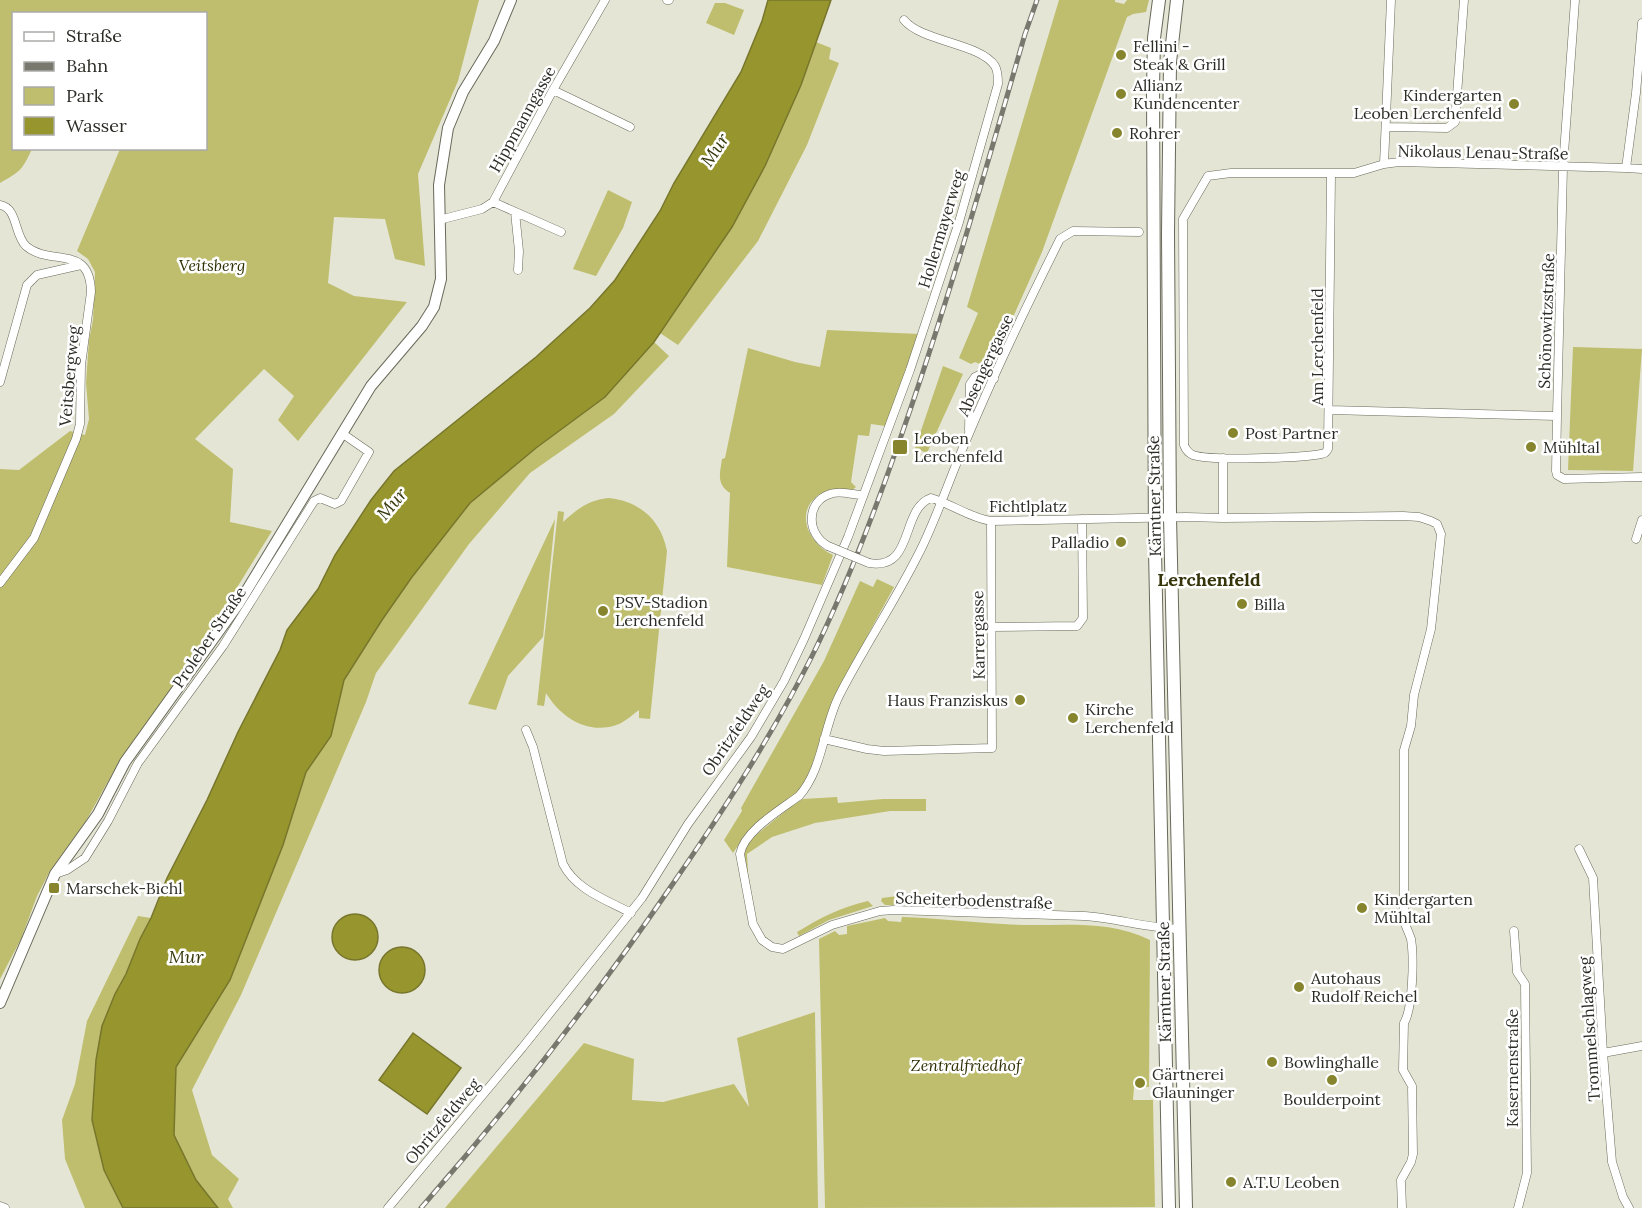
<svg xmlns="http://www.w3.org/2000/svg" width="1642" height="1208" font-family="Lora,serif">
<rect width="100%" height="100%" fill="#e5e5d5"/>
<path fill="#bebe6e" d="M0,0h479l-21,81 -40,93 7,92 -30,-7 -10,-40 -51,-2 -6,66 26,13 53,6 -109,139 -20,-21 16,-24 -30,-27 -69,70 38,30 -3,53 42,9 -60,97 -32,47 1,1 -65,91 -30,54 -36,50 -13,25 -16,43 -21,40v-510l19,1 51,-39 15,4 4,-16 -3,-36 3,-43 4,-20 2,-48 -7,-13 -11,-8 43,-102 86,-1v-134h-192v134l18,1c-10,21 -11,22 -32,34z
M1059,0h56v2l9,2 3,-4h22l-3,12 -13,2 -6,3 -85,235 -52,117 -15,-7 -4,2 -12,-6 19,-45 -11,-6z
M715,3h10l19,7 -10,25 -28,-12z
M816,42l15,6 -2,11 10,4 -32,82 -49,96 -80,104 -18,-12 72,-106 33,-61 36,-81z
M608,190l24,12 -9,26 -27,48 -23,-7z
M827,330l93,4 -35,92 -14,-2 -2,12 -11,-1 -7,47 5,5 -4,3c-10,0 -19,-3 -28,2 -32,16 -17,51 9,63l-11,30 -95,-18 3,-74c-14,-9 -10,-20 -8,-34l3,-1 23,-110 47,14 25,5z
M654,342l15,14 -55,58 -84,59 -61,71 -93,129 -10,29 -125,293 -49,95 20,65 27,24 -11,20 5,9h-15l-22,-28 -22,-45 2,-68 54,-87 53,-135 23,-73 25,-36 13,-56 38,-60 30,-43 58,-74 66,-55 69,-51z
M1573,347l69,2 -9,122 -65,-1z
M943,366l20,8 -36,79 -12,-5z
M608,498c32,3 53,22 59,53l-17,168 -11,-1v-8c-6,4 -13,11 -20,14 -30,12 -58,-6 -73,-31l-2,13 -7,-1 21,-194 6,1 -1,10c14,-13 26,-22 45,-24z
M555,519l-12,118 -35,39 -12,34 -28,-6z
M877,579l17,8 -29,53 -1,6 -31,55 -24,74 -9,16 -55,44 -12,18 -9,-13 18,-29 -1,-3 83,-147 36,-80 13,6z
M837,797l1,6 45,-4h43v12h-36l-75,12 -43,14 -25,17 1,19 5,31 -3,1 -8,-51 3,-10 49,-40 9,-5z
M921,893l1,12h-37l-4,-4 1,-3z
M868,901l5,5 -44,14 -30,16 -2,-4c23,-14 44,-25 71,-31z
M138,916l13,2 -11,21 -14,35 -11,20 -19,66v24l8,86 19,38h-38l-20,-49 -3,-39 13,-36 12,-63z
M902,917c34,1 67,5 101,7 49,4 101,-7 147,16l-1,147h-15l-1,13h20l2,107 -330,1 -6,-269 16,-8 4,4 8,-1v-8l38,-8 3,3 13,1z
M815,1012l3,196h-373l139,-165 50,16 -2,41 31,2 71,-18 15,23 -12,-69z"/>
<path fill="#97962e" stroke="#77762c" stroke-width="1.5" d="M768,0h63l-30,85 -36,81 -33,61 -78,115 -49,55 -69,51 -66,55 -58,74 -30,43 -38,60 -13,56 -25,36 -23,73 -53,135 -54,87 -2,68 22,45 22,28h-95l-19,-38 -12,-50 4,-60 6,-34 13,-32 11,-20 14,-35 11,-21 16,-40 40,-78 31,-68 42,-82 7,-20 31,-41 17,-34 36,-55 23,-29 142,-114 54,-49 25,-28 45,-69 14,-28 67,-111 21,-51z
M332 937a23 23 0 1 1 46 0a23 23 0 1 1-46 0Z
M379 970a23 23 0 1 1 46 0a23 23 0 1 1-46 0Z
M413,1033l48,35 -34,46 -48,-34z"/>
<g fill="none" stroke-linecap="round" stroke-linejoin="round">
<defs>
<path id="minor" d="M667,0h2
M553,90l77,37
M1387,127l60,1 8,-6 9,-122
M1384,164l7,-164
M1626,168l16,1
M1331,174l-3,275c-3,4 -2,4 -7,5 -20,4 -112,7 -128,1 -5,-2 -7,-5 -9,-10l-1,-226 25,-43 23,-3h123l30,-9 15,-2 227,6 10,-75 6,-70
M493,202l68,30
M0,205c18,3 14,30 26,41 24,21 64,-3 65,46l-10,73 -1,59 -4,15 -42,99 -34,45
M515,212l4,39 -1,19
M439,220l43,-11 11,-7 60,-112 52,-90
M1139,232l-66,-1 -13,8c-32,64 -64,130 -92,197 -16,36 -28,73 -45,109 -25,52 -58,100 -84,151 -16,32 -16,73 -40,100 -19,14 -55,35 -59,58l13,70 9,16 10,7 11,2 49,-24 48,-14 14,-1 190,6c32,2 62,12 95,13
M0,382l27,-97 10,-10 44,-10
M1330,410l227,6 6,-249 12,-167
M1557,416l-1,55 1,4 7,4 78,-2
M969,430l1,-46 5,-7 8,-4 5,1 6,5
M1223,458v60
M1636,539l6,-19
M828,546c-21,-11 -23,-44 2,-52 10,-4 22,1 33,1
M869,563c46,8 31,-54 62,-65 21,6 39,20 60,23l195,-4 37,1 180,-2 16,1 12,4 6,3 4,10 -10,95 -17,66 -3,31 -7,24v171c2,6 5,12 7,18 3,18 2,69 -7,84l-1,47 9,16 1,68 -2,8 -10,18 1,28
M991,627l86,-1 6,-8 -1,-99
M526,730l7,17 30,117c13,26 44,36 68,49
M824,739l43,10 17,2 108,-3 -1,-227
M1579,849l14,29 10,175 9,109 11,35 6,11
M55,874l12,-4 18,-12 23,-37 30,-58 85,-117 91,-145 6,-3 15,6 6,-3 28,-49 -26,-18
M1514,931l3,41 8,12 2,189 -9,35
M1603,1053l39,-7
M0,1206l5,2
M388,1208l134,-160 120,-150 46,-74 63,-87 33,-56 20,-42 44,-102 62,-167 49,-148 39,-138c0,-6 0,-13 -3,-18 -15,-23 -73,-24 -91,-46"/>
<path id="secondary" d="M0,1003l55,-129 43,-60 27,-52 114,-159 132,-217 51,-60 12,-19 7,-28 -2,-94 9,-57 15,-36 31,-51 17,-41"/>
<path id="primary" d="M1159,0l-5,38 -1,50 2,463 14,657
M1177,0l-7,62 -2,171 2,284 16,691"/>
</defs>
<use href="#minor" stroke="#69695b" stroke-width="9"/>
<use href="#secondary" stroke="#69695b" stroke-width="12"/>
<use href="#primary" stroke="#69695b" stroke-width="14"/>
<use href="#minor" stroke="#fff" stroke-width="8"/>
<use href="#secondary" stroke="#fff" stroke-width="10"/>
<use href="#primary" stroke="#fff" stroke-width="12"/>
<defs>
<path id="rail" d="M421,1208c90,-103 174,-210 251,-323 51,-74 100,-149 140,-229 34,-68 61,-140 86,-211 48,-136 87,-273 127,-411l12,-34"/>
</defs>
<use href="#rail" stroke="#78786e" stroke-width="5"/>
<use href="#rail" stroke="#fff" stroke-width="3" stroke-dasharray="9" stroke-linecap="butt"/>
<defs>
<path id="minor-bridge" d="M828,546l41,17"/>
</defs>
<use href="#minor-bridge" stroke="#69695b" stroke-width="9" stroke-linecap="butt"/>
<use href="#minor-bridge" stroke="#fff" stroke-width="8"/>
</g>
<g fill="#86852e" stroke="#fff" stroke-width="2">
<circle cx="1121" cy="55" r="6"/>
<circle cx="1121" cy="94" r="6"/>
<circle cx="1514" cy="104" r="6"/>
<circle cx="1117" cy="133" r="6"/>
<circle cx="1233" cy="433" r="6"/>
<rect x="892" y="439" width="16" height="16" rx="3"/>
<circle cx="1531" cy="447" r="6"/>
<circle cx="1121" cy="542" r="6"/>
<circle cx="1242" cy="604" r="6"/>
<circle cx="603" cy="611" r="6"/>
<circle cx="1020" cy="700" r="6"/>
<circle cx="1073" cy="718" r="6"/>
<rect x="48" y="882" width="12" height="12" rx="3"/>
<circle cx="1362" cy="908" r="6"/>
<circle cx="1299" cy="987" r="6"/>
<circle cx="1272" cy="1062" r="6"/>
<circle cx="1332" cy="1080" r="6"/>
<circle cx="1140" cy="1083" r="6"/>
<circle cx="1231" cy="1182" r="6"/>
</g>
<g text-anchor="middle" stroke-width="5" stroke-linejoin="round" paint-order="stroke">
<g font-size="16" fill="#2c2c26" stroke="#fff" text-anchor="start">
<text x="1133" y="52">Fellini -<tspan x="1133" dy="18">Steak &amp; Grill</tspan></text>
<text x="1133" y="91">Allianz<tspan x="1133" dy="18">Kundencenter</tspan></text>
<text x="1502" y="101" text-anchor="end">Kindergarten<tspan x="1502" dy="18">Leoben Lerchenfeld</tspan></text>
<text x="1129" y="139">Rohrer</text>
<text x="1245" y="439">Post Partner</text>
<text x="914" y="444">Leoben<tspan x="914" dy="18">Lerchenfeld</tspan></text>
<text x="1543" y="453">Mühltal</text>
<text x="1109" y="548" text-anchor="end">Palladio</text>
<text x="615" y="608">PSV-Stadion<tspan x="615" dy="18">Lerchenfeld</tspan></text>
<text x="1254" y="610">Billa</text>
<text x="1008" y="706" text-anchor="end">Haus Franziskus</text>
<text x="1085" y="715">Kirche<tspan x="1085" dy="18">Lerchenfeld</tspan></text>
<text x="66" y="894">Marschek-Bichl</text>
<text x="1374" y="905">Kindergarten<tspan x="1374" dy="18">Mühltal</tspan></text>
<text x="1311" y="984">Autohaus<tspan x="1311" dy="18">Rudolf Reichel</tspan></text>
<text x="1284" y="1068">Bowlinghalle</text>
<text x="1152" y="1080">Gärtnerei<tspan x="1152" dy="18">Glauninger</tspan></text>
<text x="1332" y="1105" text-anchor="middle">Boulderpoint</text>
<text x="1243" y="1188">A.T.U Leoben</text>
</g>
<g font-size="16" fill="#2c2c26" stroke="#fff">
<text transform="translate(522 119) rotate(-61)" y="6">Hippmanngasse</text>
<text transform="translate(1483 152) rotate(1)" y="6">Nikolaus Lenau-Straße</text>
<text transform="translate(941 229) rotate(-73)" y="6">Hollermayerweg</text>
<text transform="translate(1546 321) rotate(-88)" y="6">Schönowitzstraße</text>
<text transform="translate(1317 347) rotate(-90)" y="6">Am Lerchenfeld</text>
<text transform="translate(985 365) rotate(-65)" y="6">Absengergasse</text>
<text transform="translate(69 376) rotate(-85)" y="6">Veitsbergweg</text>
<text transform="translate(1154 496) rotate(-91)" y="6">Kärntner Straße</text>
<text x="1028" y="512">Fichtlplatz</text>
<text transform="translate(978 635) rotate(-91)" y="6">Karrergasse</text>
<text transform="translate(209 637) rotate(-56)" y="6">Proleber Straße</text>
<text transform="translate(735 730) rotate(-56)" y="6">Obritzfeldweg</text>
<text transform="translate(974 900) rotate(2)" y="6">Scheiterbodenstraße</text>
<text transform="translate(1164 982) rotate(-91)" y="6">Kärntner Straße</text>
<text transform="translate(1589 1029) rotate(-94)" y="6">Trommelschlagweg</text>
<text transform="translate(1512 1068) rotate(-90)" y="6">Kasernenstraße</text>
<text transform="translate(442 1121) rotate(-50)" y="6">Obritzfeldweg</text>
</g>
<g font-size="16" font-style="italic" fill="#313004" stroke="#fff">
<text x="212" y="271">Veitsberg</text>
<text x="966" y="1071">Zentralfriedhof</text>
</g>
<g font-size="18" font-style="italic" fill="#39390e" stroke="#fff">
<text transform="translate(715 150) rotate(-56)" y="6">Mur</text>
<text transform="translate(392 504) rotate(-50)" y="6">Mur</text>
<text x="186" y="963">Mur</text>
</g>
<g font-size="18" font-weight="bold" fill="#35340a" stroke="#fff">
<text x="1209" y="586">Lerchenfeld</text>
</g>
</g>
<rect x="12" y="12" width="195" height="138" fill="#ffffff" stroke="#ababa8" stroke-width="1.5"/>
<rect x="24" y="32" width="30" height="9" fill="#ffffff" stroke="#ababa8" stroke-width="1.5"/>
<text x="66" y="42" font-size="18" fill="#2c2c26">Straße</text>
<rect x="24" y="62" width="30" height="9" fill="#78786e" stroke="#ababa8" stroke-width="1.5"/>
<text x="66" y="72" font-size="18" fill="#2c2c26">Bahn</text>
<rect x="24" y="87" width="30" height="18" fill="#bebe6e" stroke="#ababa8" stroke-width="1.5"/>
<text x="66" y="102" font-size="18" fill="#2c2c26">Park</text>
<rect x="24" y="117" width="30" height="18" fill="#97962e" stroke="#ababa8" stroke-width="1.5"/>
<text x="66" y="132" font-size="18" fill="#2c2c26">Wasser</text>
</svg>
